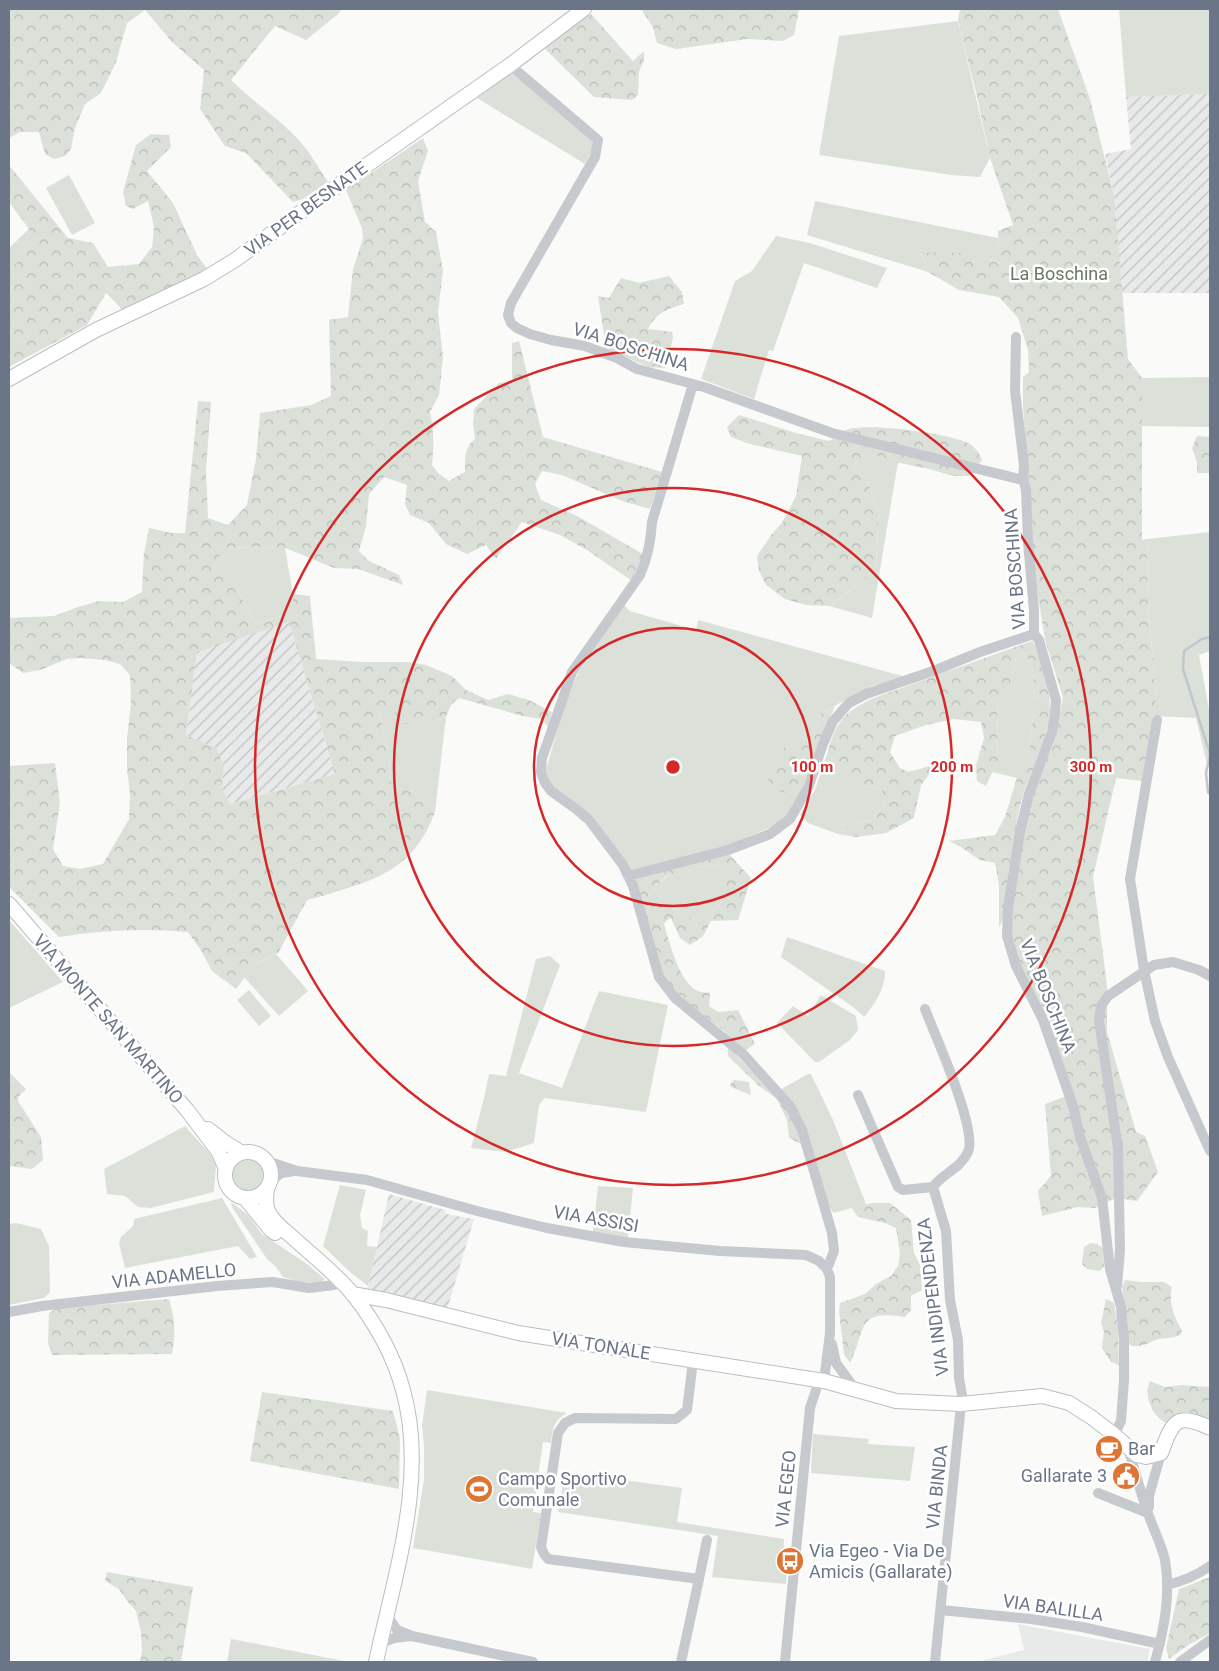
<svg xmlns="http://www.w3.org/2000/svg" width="1219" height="1671" font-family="Roboto,sans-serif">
<defs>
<pattern id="industrial-furrows" width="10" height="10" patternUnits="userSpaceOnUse" patternTransform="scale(1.25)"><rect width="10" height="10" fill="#e8e9e9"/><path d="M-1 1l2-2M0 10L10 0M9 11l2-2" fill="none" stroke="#c0c1c3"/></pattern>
<pattern id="forest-crowns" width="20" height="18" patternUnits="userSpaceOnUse" patternTransform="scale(1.25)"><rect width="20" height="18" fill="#dbe1d9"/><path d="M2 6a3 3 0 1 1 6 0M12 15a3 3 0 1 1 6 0" fill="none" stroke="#b6bbb6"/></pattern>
</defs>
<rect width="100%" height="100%" fill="#fafaf8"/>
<path fill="#e8e9e9" d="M1018,1624l132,25 -3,13h-165l-1,-1 43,-11z"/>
<path fill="url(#industrial-furrows)" d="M1210,94v199h-89l-7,-98 -9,-41 26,-5 -5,-52z
M289,622l46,152 -105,30 -8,-17 2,-21 -38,-31 11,-84z
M389,1194l56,16 1,4 28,5 -27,91 -80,-20z"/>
<path fill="#dbe1d9" d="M1119,9h91v85l-84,3z
M958,21l32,137 -10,19 -29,-2 -132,-20 20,-119z
M508,73h7l77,68 1,8 -8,15 -108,-66z
M69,175l26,48 -23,12 -26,-47z
M815,201l183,37 2,25 -31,-9h-48l7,18 -121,-37z
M29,229l-4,25 -16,17v-23z
M776,236l34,7 77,25 -10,20 -73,-25 -31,88 -4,-1 -15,49 -53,-20 34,-98 17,-10z
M1210,377v50l-69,-1 1,-48z
M867,452l31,10 -26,156 -43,-12 38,-28 9,-14 3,-52 -13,-33 -13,-13z
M1210,532v119l-11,4 11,60v48l-3,1 -11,-46 -44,-2 4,-19 -8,-95 -1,-63z
M283,547l2,1 8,46 -1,18 -36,13 -40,-77z
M624,605l6,6 66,19 2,-10 208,57 -34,9 -51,27 -8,27h-18l4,58 -11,16 -9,10 -48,20 -102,29 -9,-19 -70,-67 -4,-17 17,-61 15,-36z
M1025,653l8,17 2,32 -6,48 -12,28 -25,-6 6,-12 -1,-65 14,-10 5,-28z
M384,708l9,2 37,12 16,-5 -11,95 -20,-19 -24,-8 -2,-31 -9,-39z
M827,754l9,7 25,24 21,5 2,13 -11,17 -18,3 -17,11 -30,-11 -8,-8 15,-25z
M716,865l8,2v26l-4,11 -22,17 -13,-5 -12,-8 -22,-2 -4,-7 11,-15 10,-8 14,-2 16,-7z
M9,920l54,62 -54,26z
M787,937l98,34c1,16 -10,33 -21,46l-11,-10 -72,-50z
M276,954l32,37 -29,25 -35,-39 10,-12z
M550,956l10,9 -41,108 43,15 37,-97 69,14 -22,107 -101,-14 -6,7 -5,38 -28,9 -35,-4 14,-54 4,-20 17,2 30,-117z
M249,990l22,26 -12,10 -22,-26z
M821,995l35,21 2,14 -8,10 -31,22h-4l-38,-39 16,-17 15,10z
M808,1074h3l22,46 33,84 -32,9 -8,-9 -45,-114 2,-2z
M185,1126l25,28 6,12 -2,26 -63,16 -13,-1 -13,-11 -18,-2 -3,-25z
M232 1175a16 16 0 1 1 32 0a16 16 0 1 1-32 0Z
M340,1185l26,5 -6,25 2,13 6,3 -1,15 10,1 -9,39 -18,-14 -27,-26z
M598,1186l35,2 -5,50 -35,-6z
M222,1198l35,59 -7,2 -12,-13 -113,22 -6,-25 2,-6 12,-11 1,-7z
M231,1202l17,13 14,19 45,30 18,15 -3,3 -8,1 -18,-2 -13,-4 -8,-11 -8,-7 -35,-52z
M16,1223l25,6 8,17 1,46 -6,6 -35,7v-81z
M427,1390l140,23c-14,8 -14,15 -16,30l-8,-1 -10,70 8,1 -9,56 -119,-21 11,-69v-34l-2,-19z
M813,1434l56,5 -1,5 47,3 -5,34 -99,-8z
M565,1472l117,16 -5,34 107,17 -1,32h4l-1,13 -74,-7 6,-41 -160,-24z
M231,1639l6,1 112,22h-122z"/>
<path fill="url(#forest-crowns)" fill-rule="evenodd" d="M9,9h333l-4,5 -32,26 -31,-14 -44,54c20,20 43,35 62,54 15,14 24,32 35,48l-25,17 -10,3 -47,-49 -21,-7 -25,-37 4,-39 -31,-27 -28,-33 -18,13 -11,39 -15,31 -16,11 -10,24 -4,21 -6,7 -11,3 -9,-5 -6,-22h-19l-11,6z
M641,9h158l-5,26 -11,6 -36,-2 -71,10 -19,-6 -4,-16z
M960,9h98l32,90 24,96 14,164 14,19v162l5,-1 1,63 8,95 -14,84 -26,-3 -23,99 14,108v47l29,100 9,4 13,36 -21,29 -21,-3 -21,10 -17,-1 -36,9 -4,-25 13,-15 -6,-72 27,-10 -25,-77 -30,-60 -7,-21v-27l9,-56 13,-56 21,-52 10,-47 -18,-58 -12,-76 -10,-159v-28l6,-5 -1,-22 -10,-32 -19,-21 -40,-7 -31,-18 -7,-19 25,-1 24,2 29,9 -1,-32 15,-6 -23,-67 -14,-66 -13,-50 -5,-23z
M591,14l42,47 11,-10v9l-5,12 -1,23 -6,5 -38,-3 -51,-50 31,-23z
M151,134l18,1 2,12 -24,24 26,32 24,52 11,15 -84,41 -18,-18 -19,32 -78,42v-96l16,-17 4,-25 -20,-27v-37l59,73 25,5 15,24 31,-3 13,-17 2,-20 -6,-26 -15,8 -7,-3 -3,-14 13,-47z
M423,138l5,13 -10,30 7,41 11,10 7,38 -5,42 5,46 -4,37 -9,17c4,18 4,34 2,53l7,9 10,7 16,-9c0,-14 -1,-24 10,-33l-2,-15 1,-15 25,-26 13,-2v-38l7,-2 24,96 119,35 -12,37 -28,-8 -60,-26 -20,-4 -7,13 6,16 36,16 66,38 -11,27 -45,-31 -27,-15 -38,-13 -26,37 -10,-14 -19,9 -21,-10 -17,-21 -19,-8 -5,-11 2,-19 -23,-8 -15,17 -3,33 -7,24 10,10 30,14 4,10 -45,-16 -24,-1 -51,-21 -67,1 40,77 36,-13 1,-18 17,2 6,63 47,3h44l19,3 26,11 14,14 22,10 20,-6 21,6 23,12 -4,15 -7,-8 -19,-3 -63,-18 -8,7 -5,12 -16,5 -27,2 -10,-14 -9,-1 -4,6 9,39 2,31 24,8 20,19c-18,47 -44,63 -90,77 -13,4 -25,8 -38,11l-29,53 -24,12 -18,24 -24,-18 -10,-19 -14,-20c-43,-4 -87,-2 -129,5l-50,-50v-121l46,-3 5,40 -7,46 10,17 17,3 23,-5 26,-45 1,-24 -3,-27v-29l4,-36 -1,-28 -10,-11 -14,-4 -26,-2 -13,1 -27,11 -17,3 -14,-10v-45l45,-2 24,-9 21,-6 24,1 19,-10 2,-39 5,-25 22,5h14l13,-132 13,1 -5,69 2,47 20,7 19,-20 9,-46 4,-46 51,-8 20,-9 -2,-76 19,-3 5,-48 10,-31 -1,-10 -16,-38zM289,622l46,152 -105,30 -8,-17 2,-21 -8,-18 -30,-13 11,-83z
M669,276l13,16 2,12c-17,5 -27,8 -36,25l24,3 1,6 -8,30 -17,-1 -42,-19 -8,-52 11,2 12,-20 18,5z
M739,415l57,18 33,8c7,-4 13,-10 20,-12 21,-6 99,4 119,14 7,4 11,9 14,17l-13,16h-16l-24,-7 -39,-8 -23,-9 -14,14 13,13 13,33 -3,52 -9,14 -38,28 -23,-1 -21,-6 -19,-14 -7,-14 -2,-15 15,-22 10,-11 14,-27 6,-40 -52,-12 -19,-7 -4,-10z
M1197,436l13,1v36h-13v-11l-5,-14z
M1032,641c12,12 19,55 18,72 -3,28 -16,51 -25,76 -9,25 -11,53 -16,79 -3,18 1,43 -10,59v-42l-4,-22 -15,-3 -19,-13 -12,-6 46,-6 10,-18 13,-43 11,-24 6,-48 -2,-32 -8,-17 -9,4 -5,28 -14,11 1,64 -12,26 -9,-5 -1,-16 8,-27 -3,-16 -27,-3 -28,6 -31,11 -5,16 10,16 9,4 27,-8 6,7 -12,2 -9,12 -7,33 -28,15 -30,4 -18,-3 17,-11 18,-3 11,-17 -2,-13 -21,-5 -16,-7 -9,-17 -9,-7c10,-32 13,-39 44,-55z
M835,706l-16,36 -20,56 -25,-9 -8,-13 10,-22 19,-14h18l8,-27z
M729,854l22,24 -13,42 -27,1 -8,15 -13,9 -10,-7 -9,-20 -5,3 -2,3c6,19 15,59 34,67 3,2 9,1 12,2l-1,13 9,6 20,-2 17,34 -9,6 -9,-5 -15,-16 -34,-24 -18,-18 -7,-12 -31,-96zM716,865l8,2v26l-4,11 -22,17c-18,-7 -28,-19 -47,-15l-4,-7 11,-15 9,-8 15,-2 16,-7z
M728,1047l54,54 11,17 8,26 -12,-6 -2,-18 -10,-21 -19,-14 -30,-29z
M9,1072l17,17 -8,8v4l23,36 2,23 -11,9 -23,-3z
M734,1080l15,2 2,13 -20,-8 -1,-2z
M873,1203h17l21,17 3,34 6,10 2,26 -11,6v14l-6,7c-50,-8 -38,12 -55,46l-6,-9 -5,-43 1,-8 25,-9 11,-10 15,-8 7,-10 2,-13 -4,-25 -11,-5 -27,-6 -7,-10z
M1090,1243l7,1 6,4 1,18 -4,5 -13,-2 -5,-5 2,-17z
M1125,1280l16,2h23l8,5c-4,13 2,31 10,43l-2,5c-9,4 -16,2 -25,5 -9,4 -13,7 -24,6l-3,-4 -6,-55z
M169,1299c6,21 7,33 3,55l-120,1 -4,-12 1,-30 8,-5z
M1106,1299l8,4 4,22 1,40 -8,-3 -9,-14 2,-16 -3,-9z
M1150,1381l15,6 16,-2 29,2v35c-19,-11 -26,-16 -44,1 -14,-7 -23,-28 -16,-42z
M262,1392l131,19 7,27 -1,51 -149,-28z
M107,1572l86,15 -12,75h-41l2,-12 -1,-18 -5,-21 -9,-10 -8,-12 -14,-8z
M1210,1577v56l-23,13 -18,13 -3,-11 13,-59z"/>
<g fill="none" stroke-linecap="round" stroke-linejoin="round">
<path stroke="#c0c8ce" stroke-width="2.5" d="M1210,637l-8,2 -18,12 -1,18 27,85
M1210,755l-4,18 2,19 2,2"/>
<defs>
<path id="secondary" d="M9,379l87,-49 108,-51 31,-19 95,-69 180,-126 74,-56
M9,904l178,206 31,41 8,18
M208,1129l18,14 16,10
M225 1175a23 23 0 1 1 46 0a23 23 0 1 1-46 0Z
M267,1189c-1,7 -2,15 1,22 5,11 15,18 23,25 21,19 43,36 61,57 22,28 42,63 51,97 25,88 -9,186 -27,272
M245,1198l26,32 4,3
M352,1294l34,6 132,33 306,48 72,20 65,3 61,-6 20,-2 8,2 19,5 22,14 21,16 25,22 9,2 15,-4c12,-32 15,-41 49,-25"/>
</defs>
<use href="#secondary" stroke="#babec4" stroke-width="16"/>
<path stroke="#c6c9cd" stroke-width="10" d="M510,65l88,75 -3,17 -84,146 -3,12 3,8 6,5 13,6 21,6 34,6 32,12 20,11 67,18 128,46 191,47
M1016,337l-1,54 9,74 -1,15 3,9 2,53 6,68v24l5,6 17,60 -1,13 -3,19 -23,62 -9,37 -12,77 -1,28 9,30 27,54 30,86 7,31 22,61 8,71 11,38 3,33v40l-3,41 -4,8 -5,4
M693,384l-41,138c-1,19 -4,35 -12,53l-68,97 -25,72 -5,14 -1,14 4,11 6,8 25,18 13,11 34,45 10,21 26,91 16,21 69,57 46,51 12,24 30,103 2,18 -7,18
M1157,720l-27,159 14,91 11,51 13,36 42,94
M628,876l100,-26 42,-16 20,-15 18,-31 15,-44 10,-23 16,-18 17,-9 70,-24 44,-18 54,-18
M925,1009c10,26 53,121 43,143 -8,17 -25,21 -35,35l13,44 4,69 8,40 1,38 3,17 -27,267
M858,1095l40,92 5,3 30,-3
M267,1161l30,10 70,9 110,31 70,17 77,14 96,9 86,4 13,6 8,8 3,8v56l-6,48
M271,1181l10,-8 13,-2
M1117,1286l3,-36 -2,-102 -19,-127 2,-15 7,-10 46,-31 19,-3 26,8 11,6
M9,1312l33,-6 175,-20 56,-4 36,6 25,-3 7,-3
M832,1344l4,19 19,26
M1128,1448c8,25 14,52 24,76 5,13 10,23 13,36 6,35 -1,69 -10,102
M1098,1493l50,20
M1149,1507v-11l12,-43
M699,1579l8,-39
M1167,1585c16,-4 29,-9 43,-19
M941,1610l90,9 51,8 78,17
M386,1614l11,16 15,6 121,26
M380,1644l14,-6 17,-2
M681,1662l18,-83 -151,-20 -4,-5 -3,-7 17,-114 7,-10 10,-5 101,1 11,-9 6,-49
M785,1662l25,-254 9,-27
M1180,1662l30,-22"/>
<use href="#secondary" stroke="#fff" stroke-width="14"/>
</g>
<g fill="none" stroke="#d62828" stroke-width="2.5">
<circle cx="673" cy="767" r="139"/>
<circle cx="673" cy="767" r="279"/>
<circle cx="673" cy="767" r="418"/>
</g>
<defs>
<symbol id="cafe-disc" viewBox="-11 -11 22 22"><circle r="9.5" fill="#dd7635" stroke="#fff"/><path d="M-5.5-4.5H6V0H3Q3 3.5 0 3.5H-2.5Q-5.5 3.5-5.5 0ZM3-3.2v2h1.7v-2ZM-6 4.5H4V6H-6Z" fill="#fff"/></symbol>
<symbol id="civic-disc" viewBox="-11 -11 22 22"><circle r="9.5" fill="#dd7635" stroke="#fff"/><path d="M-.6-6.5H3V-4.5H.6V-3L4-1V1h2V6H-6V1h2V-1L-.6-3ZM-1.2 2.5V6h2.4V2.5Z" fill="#fff"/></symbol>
<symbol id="stadium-disc" viewBox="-11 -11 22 22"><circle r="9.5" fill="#dd7635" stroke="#fff"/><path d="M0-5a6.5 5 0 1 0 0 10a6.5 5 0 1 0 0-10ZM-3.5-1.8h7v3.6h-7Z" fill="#fff"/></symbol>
<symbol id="bus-disc" viewBox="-11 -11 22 22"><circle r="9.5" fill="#dd7635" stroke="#fff"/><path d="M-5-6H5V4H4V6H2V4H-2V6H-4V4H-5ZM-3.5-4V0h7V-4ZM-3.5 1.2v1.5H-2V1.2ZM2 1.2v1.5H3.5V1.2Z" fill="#fff"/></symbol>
</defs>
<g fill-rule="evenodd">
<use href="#cafe-disc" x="1093" y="1433" width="32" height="32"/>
<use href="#civic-disc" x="1110" y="1460" width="32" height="32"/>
<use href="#stadium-disc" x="463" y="1473" width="32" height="32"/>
<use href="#bus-disc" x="774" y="1545" width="32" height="32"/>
</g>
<g text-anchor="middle" stroke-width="5" stroke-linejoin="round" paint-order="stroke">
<g font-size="18" fill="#6a7688" stroke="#fff">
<text transform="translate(306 209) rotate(-36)" y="6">VIA PER BESNATE</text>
<text transform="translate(631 347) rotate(18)" y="6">VIA BOSCHINA</text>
<text transform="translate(1015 569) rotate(-94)" y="6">VIA BOSCHINA</text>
<text transform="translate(1048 996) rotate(68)" y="6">VIA BOSCHINA</text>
<text transform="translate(108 1019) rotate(49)" y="6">VIA MONTE SAN MARTINO</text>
<text transform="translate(596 1219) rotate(10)" y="6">VIA ASSISI</text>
<text transform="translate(174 1276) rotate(-6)" y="6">VIA ADAMELLO</text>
<text transform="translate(933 1297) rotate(-97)" y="6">VIA INDIPENDENZA</text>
<text transform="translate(601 1346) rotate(9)" y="6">VIA TONALE</text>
<text transform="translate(937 1487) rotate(-84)" y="6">VIA BINDA</text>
<text transform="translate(786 1489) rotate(-84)" y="6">VIA EGEO</text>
<text transform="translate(1053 1608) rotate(8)" y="6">VIA BALILLA</text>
</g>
<g font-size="18" fill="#667a65" stroke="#fff">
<text x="1059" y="280">La Boschina</text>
</g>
<g font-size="18" fill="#6a7688" stroke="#fff" text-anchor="start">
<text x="1128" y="1455">Bar</text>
<text x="1107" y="1482" text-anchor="end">Gallarate 3</text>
<text x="498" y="1485">Campo Sportivo<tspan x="498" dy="21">Comunale</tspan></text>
<text x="809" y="1557">Via Egeo - Via De<tspan x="809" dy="21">Amicis (Gallarate)</tspan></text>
</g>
</g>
<circle cx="673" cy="767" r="8" fill="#d62828" stroke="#fff" stroke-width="2.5"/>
<g font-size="15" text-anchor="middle" font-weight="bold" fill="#d62828" stroke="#fff" stroke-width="5" stroke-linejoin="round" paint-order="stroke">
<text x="812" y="772">100 m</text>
<text x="952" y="772">200 m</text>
<text x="1091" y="772">300 m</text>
</g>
<rect width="1219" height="1671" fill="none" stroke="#6a7688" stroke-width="20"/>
</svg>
